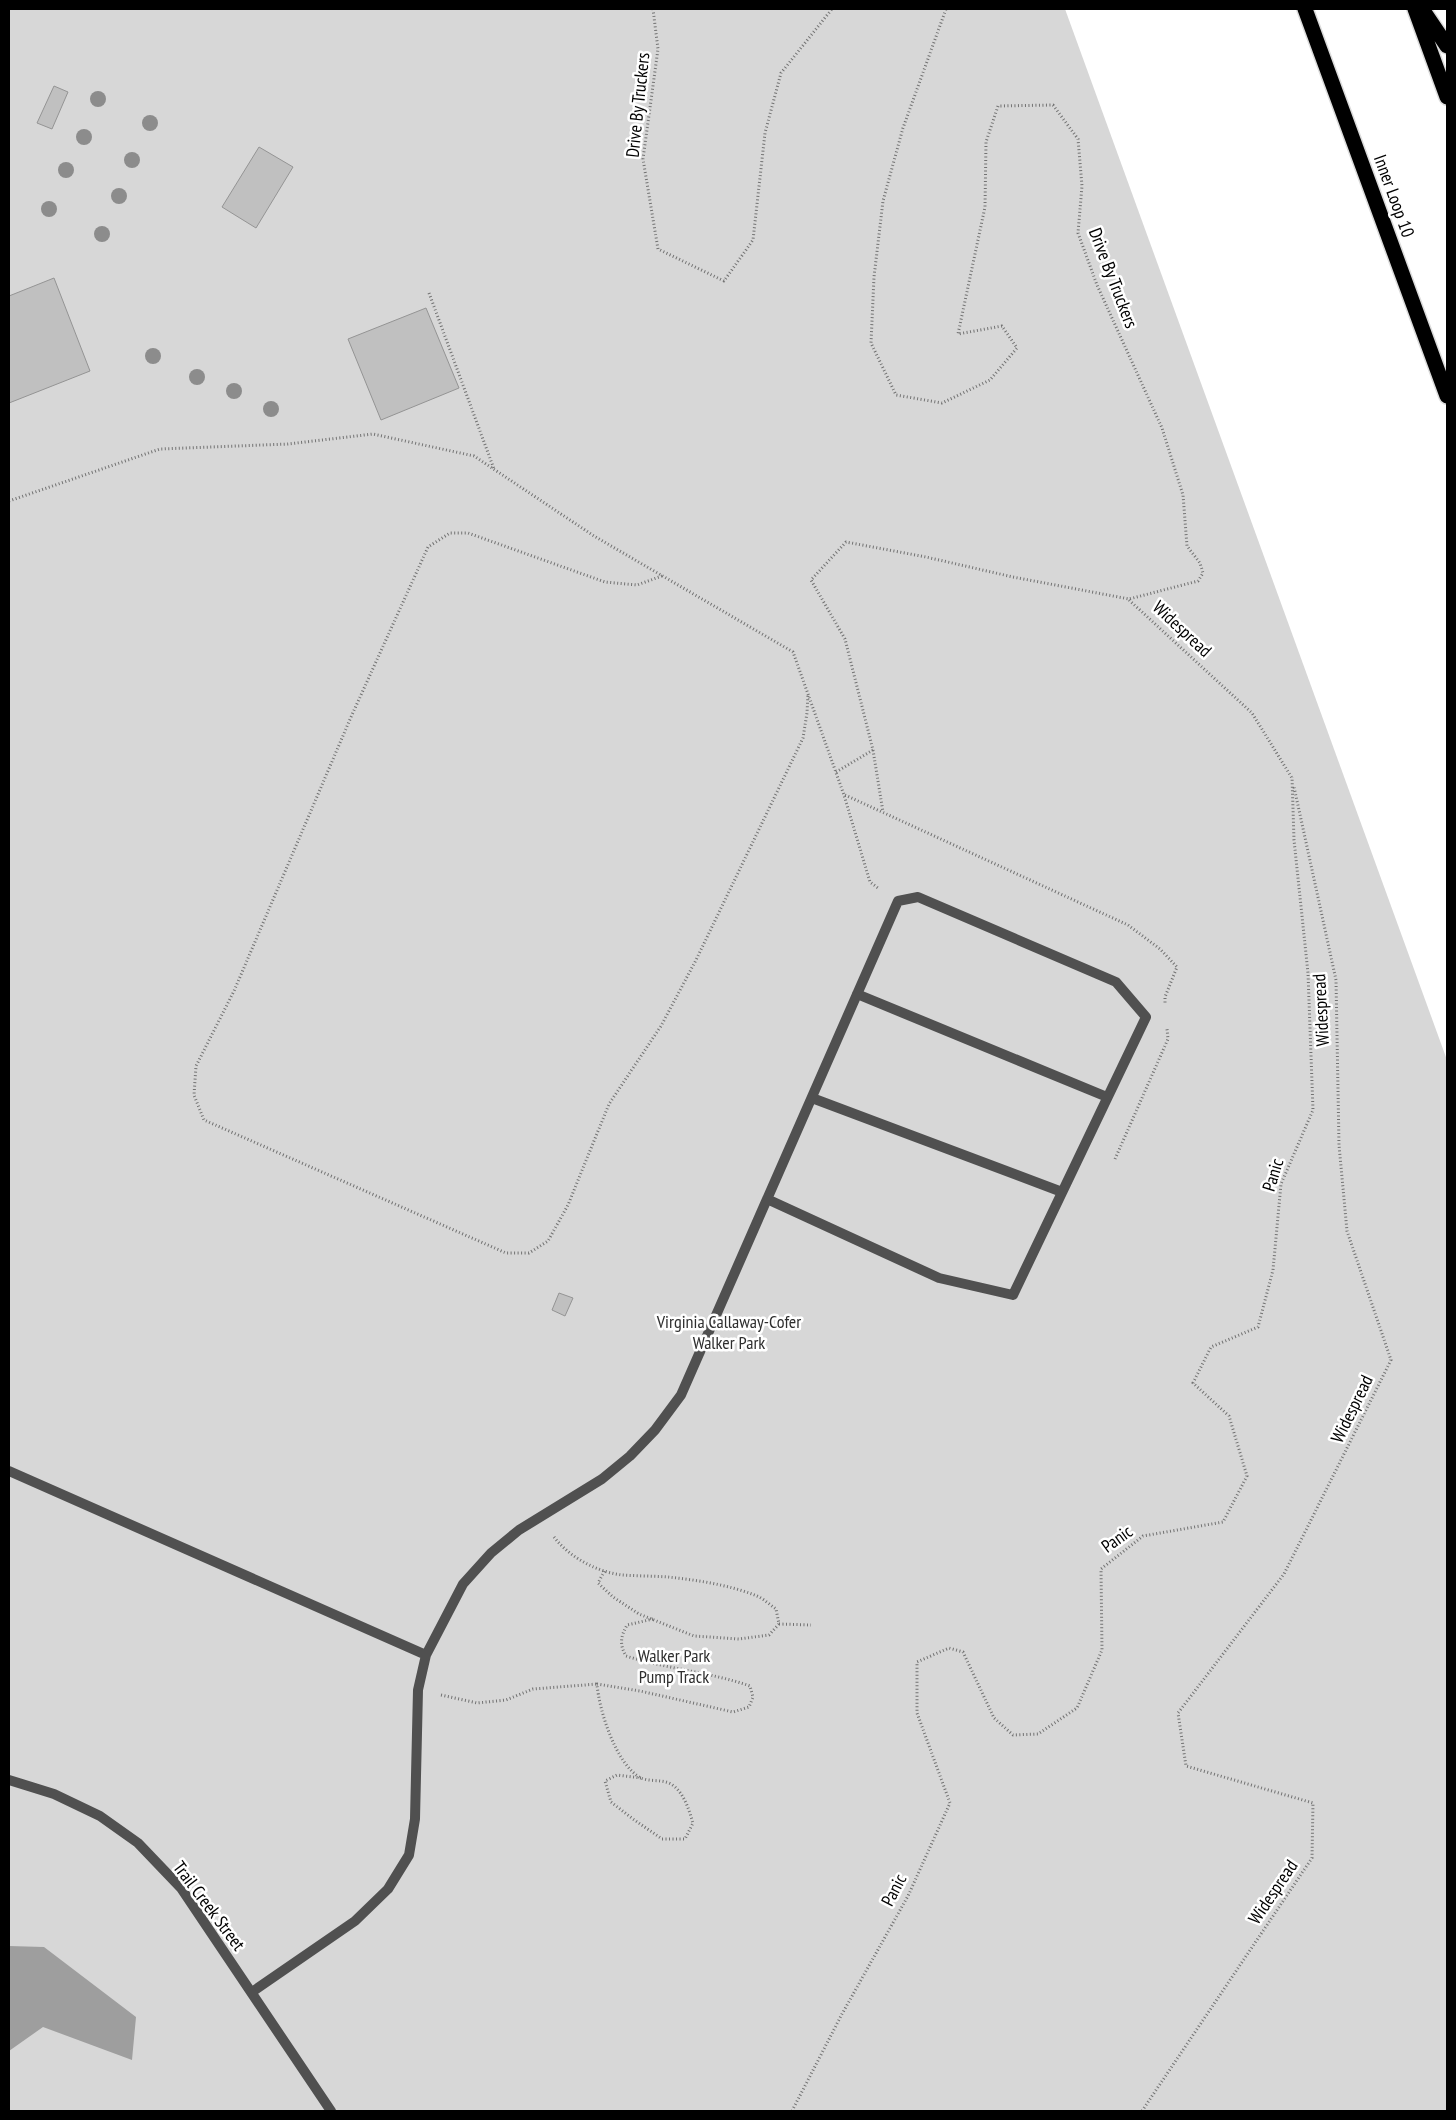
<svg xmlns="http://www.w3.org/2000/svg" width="1456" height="2120" font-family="'PT Sans Narrow',sans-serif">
<rect width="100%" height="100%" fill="#fff"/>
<path fill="#d7d7d7" d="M9,9h1056l382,1051v1051h-1438z"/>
<path fill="#9e9e9e" d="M9,1946l35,1 92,70 -4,43 -89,-33 -34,24z"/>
<path fill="#c0c0c0" stroke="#949494" d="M54,86l14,6 -16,37 -15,-6z
M259,147l34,20 -37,61 -34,-21z
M54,278l36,93 -81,32v-107z
M426,308l33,80 -78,32 -33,-81z
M559,1293l14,5 -8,18 -13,-6z"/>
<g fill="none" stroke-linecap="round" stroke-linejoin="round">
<defs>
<path id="highway" d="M1305,9l142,387
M1415,9l32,88
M1422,9l25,37"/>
</defs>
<use href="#highway" stroke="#dbdbdb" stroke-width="18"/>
<path stroke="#727272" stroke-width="3" stroke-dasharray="1 2.5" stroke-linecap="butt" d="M653,9l5,40 -15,110 15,90 66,32 29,-41 12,-107 16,-60 51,-64
M429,293l65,176
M9,501l151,-52 128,-5 85,-10 101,22 120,80 199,116 51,143 26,87 8,6
M662,576l-25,9 -32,-3 -137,-49h-18l-22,14 -77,170 -117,274 -38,75 -2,29 10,25 302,133h23l19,-12 20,-36 41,-101 52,-78 35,-66 107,-222 4,-25 1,-19
M1129,600l123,113 40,65
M873,750l10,62
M836,772l37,-22 -28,-111 -34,-59 35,-38 80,15 87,20 116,22 69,-18 5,-8 -3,-10 -13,-17 -4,-51 -21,-67 -65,-143 -19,-52 4,-47 -4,-47 -25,-34 -55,1 -12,36 -1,65 -27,127 44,-8 15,22 -27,32 -48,23 -46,-8 -25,-52 3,-66 9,-76 20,-73 43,-119
M845,795l283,130 32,24 17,18 -12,30v6
M1115,1159l53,-120 -1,-10
M554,1537c15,20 43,35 68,38 15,1 31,1 46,2 29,3 62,8 89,19 7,3 13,9 19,13l3,15 -10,11 -30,4 -45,-3 -55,-22 -26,-17 -15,-14 7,-13
M779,1624l32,1
M441,1695l36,8 29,-3 27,-11 64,-5
M641,1778l-24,-3 -12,6 6,21 22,17 29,20h23l8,-16c-4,-13 -9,-31 -22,-39 -9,-5 -21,-2 -30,-6 -25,-13 -42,-68 -44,-94l43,7 93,21 16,-5 4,-10 -3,-11c-40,-14 -83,-17 -124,-30 -7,-12 -5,-20 1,-31l26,-6
M792,2111l50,-97 66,-118 42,-93 -33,-90v-51l32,-14 14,4 31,66 19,17 25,-1 39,-26 25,-58 -1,-81 42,-33 80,-14 24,-46 -18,-60 -36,-33 18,-36 47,-20 15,-57 8,-86 32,-74 -5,-137 -14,-133 -2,-63
M1142,2111l170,-253 1,-55 -127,-37 -8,-53 106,-139 107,-214 -44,-129 -8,-86 -3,-165 -42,-193"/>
<path stroke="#505050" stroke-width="10" d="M857,994l250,103
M812,1098l250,94
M9,1471l417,184
M252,1992l103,-71 33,-32 21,-34 6,-36 3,-129 8,-35 37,-71 28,-31 28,-23 83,-51 28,-23 25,-26 26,-35 217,-494 20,-4 198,85 30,35 -133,278 -74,-17 -172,-79"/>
<path stroke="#505050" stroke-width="10" d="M9,1780l45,14 46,22 38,27 43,45 150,223"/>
<use href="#highway" stroke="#000" stroke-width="15"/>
</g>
<g fill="#8c8c8c">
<circle cx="98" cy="99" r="8"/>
<circle cx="150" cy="123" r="8"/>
<circle cx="84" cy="137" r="8"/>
<circle cx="132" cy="160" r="8"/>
<circle cx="66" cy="170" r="8"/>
<circle cx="119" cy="196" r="8"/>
<circle cx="49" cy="209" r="8"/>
<circle cx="102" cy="234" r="8"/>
<circle cx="153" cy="356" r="8"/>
<circle cx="197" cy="377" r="8"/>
<circle cx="234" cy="391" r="8"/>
<circle cx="271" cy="409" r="8"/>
</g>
<g text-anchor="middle" stroke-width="5" stroke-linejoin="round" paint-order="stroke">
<g font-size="18" fill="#000" stroke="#fff">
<text transform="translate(638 105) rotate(-84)" y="6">Drive By Truckers</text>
<text transform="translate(1394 196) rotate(70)" y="6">Inner Loop 10</text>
<text transform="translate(1113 278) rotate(69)" y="6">Drive By Truckers</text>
<text transform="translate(1182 629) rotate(43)" y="6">Widespread</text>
<text transform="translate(1321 1010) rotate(-93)" y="6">Widespread</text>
<text transform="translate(1273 1175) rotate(-73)" y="6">Panic</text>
<text transform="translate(1352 1409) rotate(-64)" y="6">Widespread</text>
<text transform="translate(1117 1539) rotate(-36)" y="6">Panic</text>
<text transform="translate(894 1890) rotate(-63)" y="6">Panic</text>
<text transform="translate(1273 1892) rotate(-56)" y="6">Widespread</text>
<text transform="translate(209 1906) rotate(53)" y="6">Trail Creek Street</text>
</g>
<g font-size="18" fill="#2e2e2e" stroke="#fff">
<text x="729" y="1328">Virginia Callaway-Cofer<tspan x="729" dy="21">Walker Park</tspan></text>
<text x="674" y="1662">Walker Park<tspan x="674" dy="21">Pump Track</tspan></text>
</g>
</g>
<rect width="1456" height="2120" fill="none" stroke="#000000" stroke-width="20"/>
</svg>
